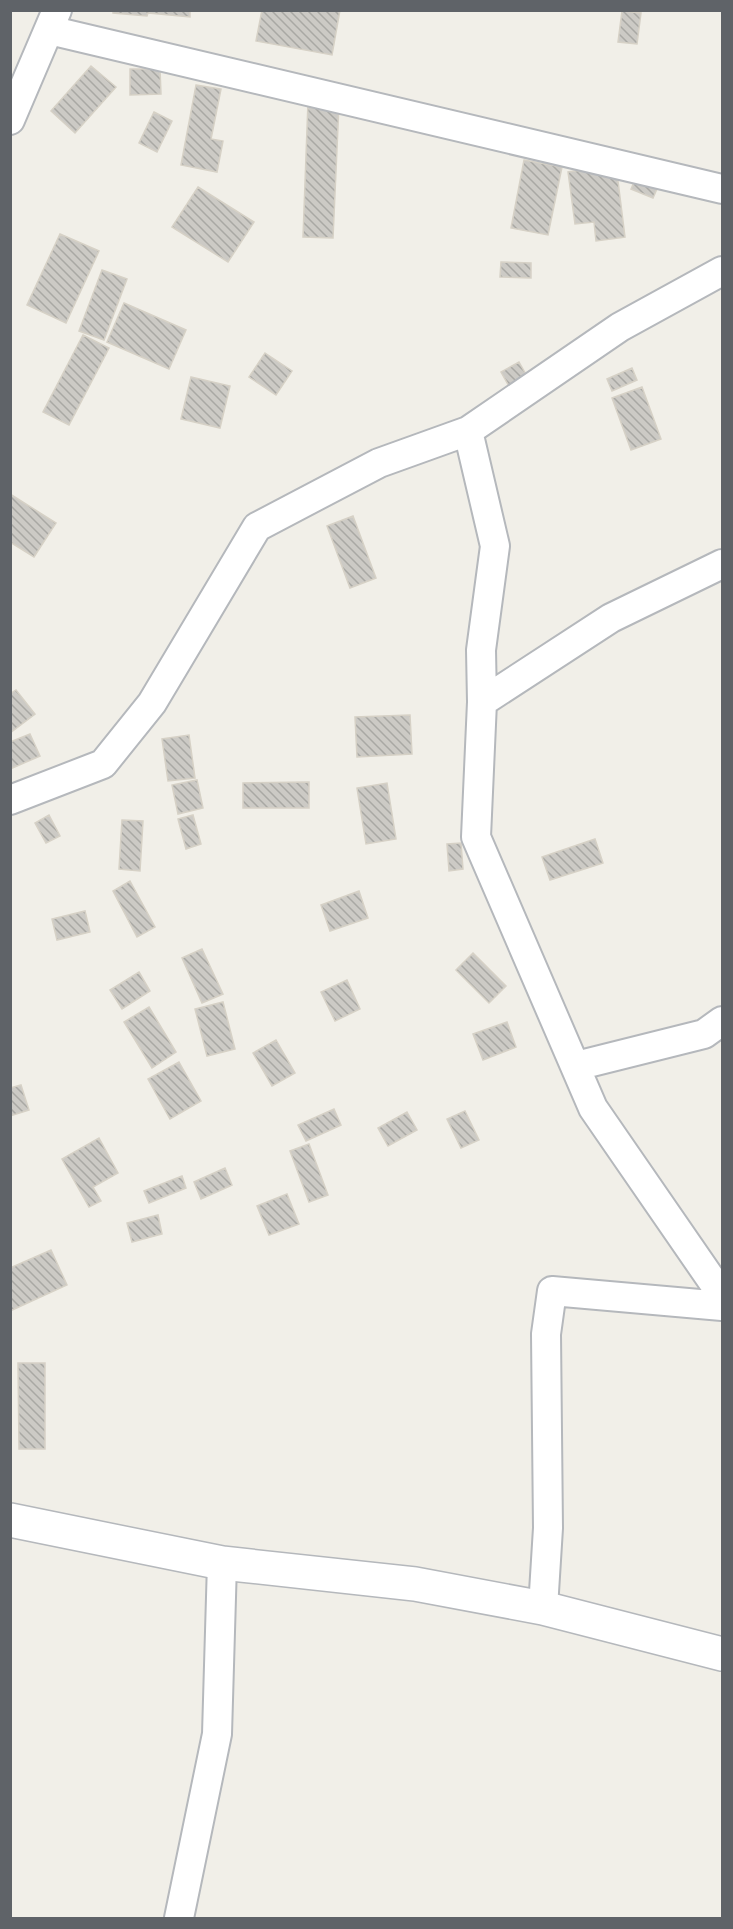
<svg xmlns="http://www.w3.org/2000/svg" width="733" height="1929" font-family="Ubuntu,sans-serif">
<defs>
<pattern id="building-back-hatch" width="6" height="6" patternUnits="userSpaceOnUse" patternTransform="scale(1.5)"><rect width="6" height="6" fill="#cccac5"/><path d="M-1 5l2 2M0 0l6 6M5-1l2 2" fill="none" stroke="#a9a8a4"/></pattern>
</defs>
<rect width="100%" height="100%" fill="#f1efe8"/>
<path fill="url(#building-back-hatch)" stroke="#d6d1c6" stroke-width="1.5" d="M113,10h77v7l-42,-4 -1,3 -34,-3z
M262,10h78l-8,45 -76,-14z
M622,11l19,2 -4,31 -19,-2z
M91,66l25,21 -41,46 -24,-22z
M130,69h30l1,25 -31,1z
M196,85l25,4 -10,50 12,2 -6,31 -36,-7z
M308,102l31,2 -6,134 -30,-1z
M154,112l18,9 -15,31 -18,-9z
M645,157l22,9 -14,32 -22,-9z
M524,160l38,7 -14,68 -37,-7z
M616,165l9,72 -29,4 -2,-19 -19,2 -7,-52z
M198,187l56,35 -26,40 -56,-35z
M60,234l39,17 -33,72 -39,-18z
M501,262l30,1v15l-31,-1z
M102,270l25,9 -23,61 -25,-9z
M124,303l62,27 -17,39 -62,-27z
M83,335l26,13 -40,77 -26,-13z
M265,353l27,18 -16,24 -27,-18z
M519,362l13,23 -18,10 -13,-23z
M632,368l5,12 -25,11 -5,-12z
M191,377l39,9 -10,42 -39,-9z
M642,387l19,52 -30,11 -19,-52z
M10,494l46,29 -22,34 -24,-15z
M353,516l23,62 -26,10 -23,-62z
M16,690l19,24 -25,19v-39z
M410,715l2,39 -55,3 -2,-40z
M30,734l10,22 -30,13v-27z
M189,735l6,43 -27,3 -6,-42z
M197,780l6,28 -25,6 -6,-29z
M309,782v26h-66v-25z
M387,783l9,56 -30,5 -9,-56z
M49,815l11,21 -14,7 -11,-20z
M193,815l8,29 -15,5 -8,-30z
M122,820l21,1 -3,50 -21,-2z
M595,839l8,24 -53,17 -8,-23z
M461,843l2,26 -14,2 -2,-27z
M130,881l25,46 -18,10 -24,-46z
M359,891l9,27 -38,13 -9,-26z
M85,911l5,21 -33,8 -5,-21z
M202,949l21,45 -21,9 -20,-45z
M473,953l33,33 -17,17 -33,-33z
M139,972l11,19 -28,18 -12,-19z
M347,980l13,29 -25,12 -14,-29z
M223,1002l12,47 -28,7 -12,-47z
M149,1007l27,45 -24,16 -28,-46z
M507,1022l9,25 -33,13 -10,-26z
M276,1040l19,33 -23,13 -19,-33z
M179,1062l22,39 -31,18 -22,-40z
M21,1085l8,25 -19,6v-28z
M334,1109l7,16 -35,16 -8,-16z
M465,1111l14,29 -18,8 -14,-29z
M407,1112l10,18 -29,16 -10,-18z
M99,1138l19,35 -25,14 8,14 -12,6 -27,-48z
M309,1144l19,51 -19,7 -19,-51z
M225,1168l7,17 -31,14 -7,-17z
M182,1176l4,12 -37,15 -5,-12z
M287,1194l12,30 -30,11 -12,-29z
M158,1215l4,19 -30,8 -5,-19z
M51,1250l16,35 -57,26v-43z
M18,1363h27v86h-26z"/>
<g fill="none" stroke-linecap="round" stroke-linejoin="round">
<defs>
<path id="minor" d="M49,30l673,159
M10,120l47,-110
M468,431l27,115 -14,104 1,52 -6,135 117,271 129,187
M482,702l129,-84 111,-54
M10,800l93,-36 49,-61 105,-176 122,-64 89,-32 152,-104 102,-56
M576,1066l128,-32 18,-13
M543,1608l5,-80 -2,-194 6,-43 170,15
M179,1918l38,-184 5,-171"/>
<path id="tertiary" d="M10,1520l212,43 193,21 128,24 179,46"/>
</defs>
<use href="#minor" stroke="#b5b8bc" stroke-width="32"/>
<use href="#tertiary" stroke="#b5b8bc" stroke-width="36"/>
<use href="#minor" stroke="#fff" stroke-width="28"/>
<use href="#tertiary" stroke="#fff" stroke-width="33"/>
</g>
<rect width="733" height="1929" fill="none" stroke="#5f6368" stroke-width="24"/>
</svg>
